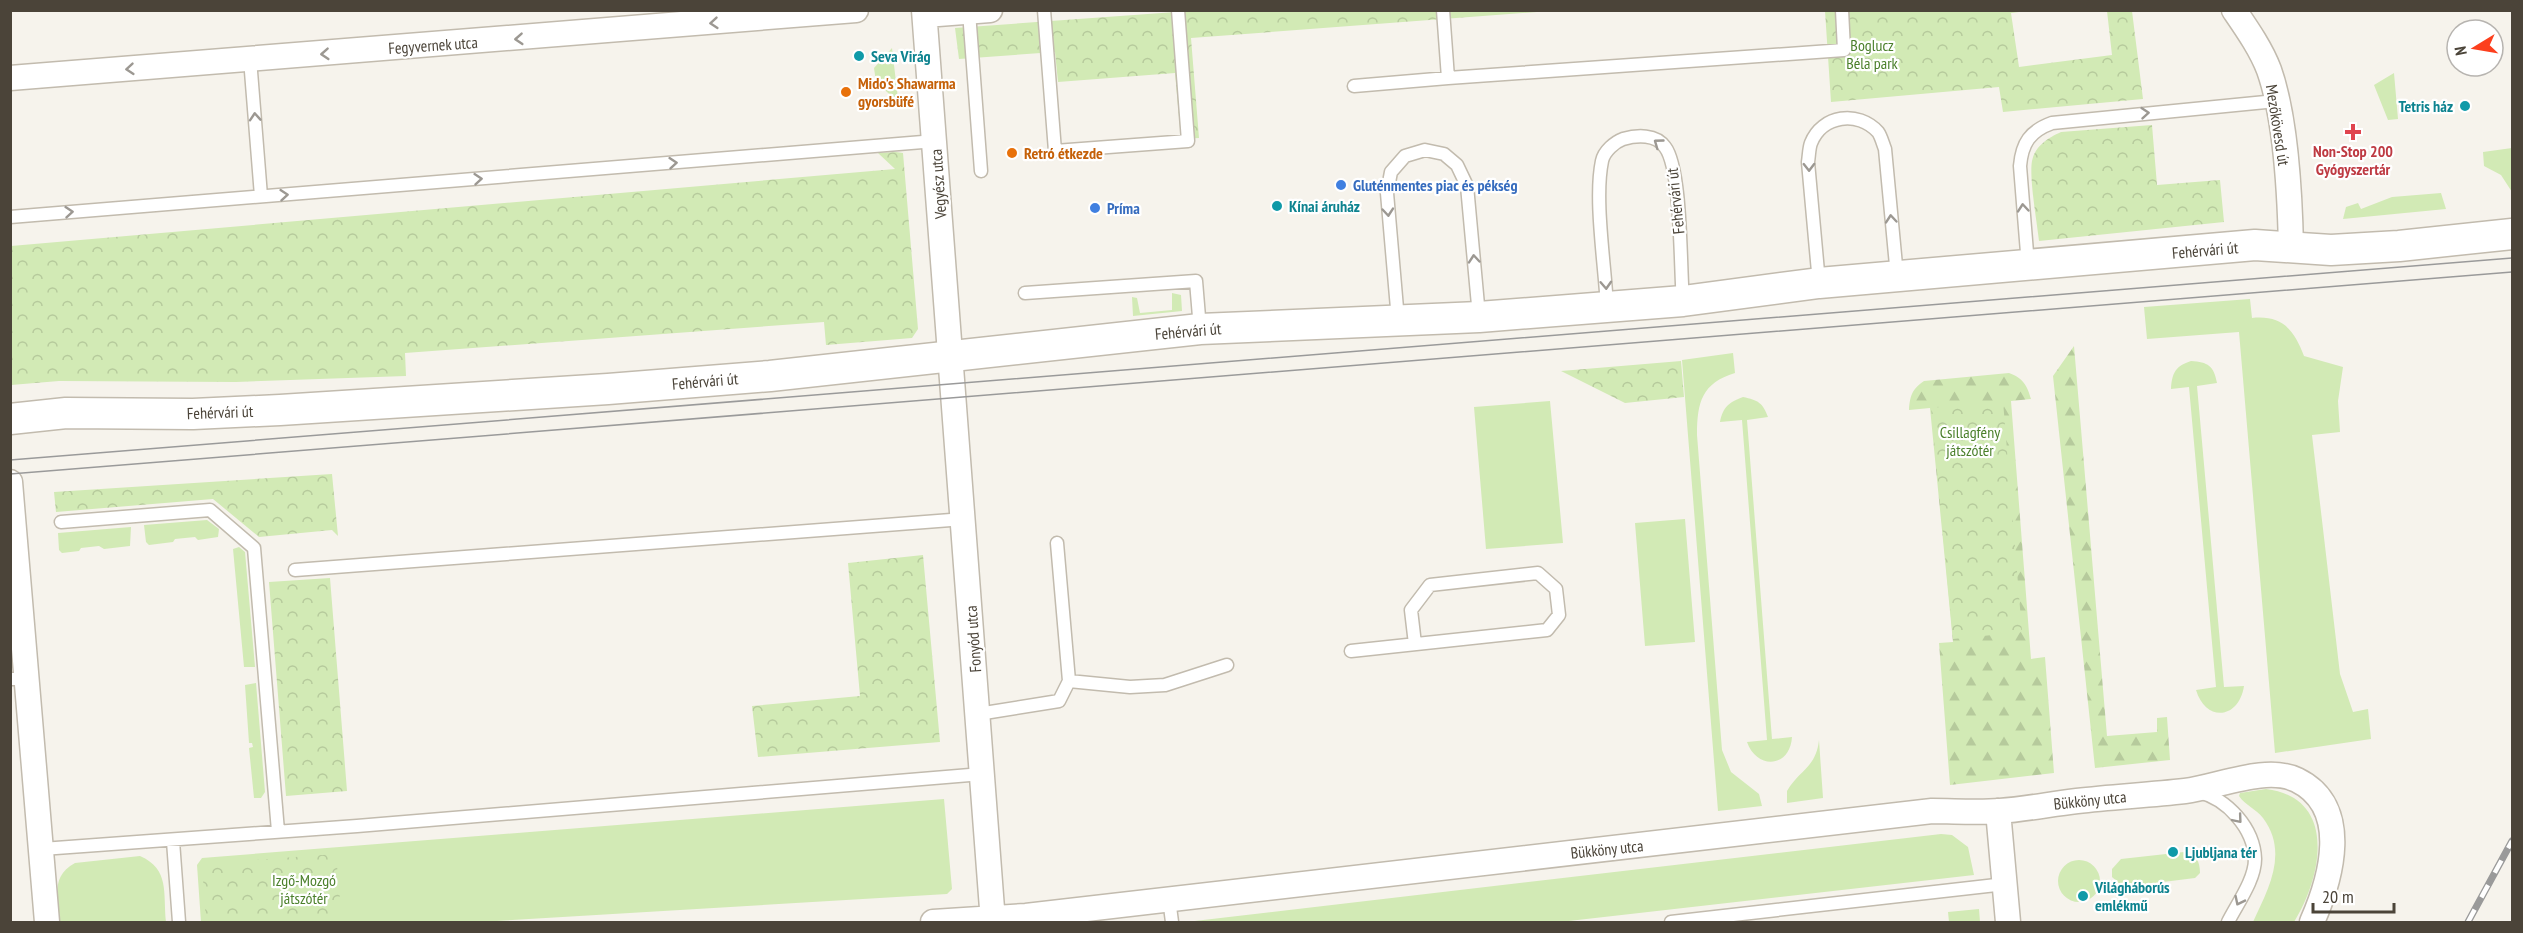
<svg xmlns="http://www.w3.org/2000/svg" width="2523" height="933" font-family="'PT Sans Narrow',sans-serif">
<defs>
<pattern id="forest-firs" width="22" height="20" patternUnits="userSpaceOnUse" patternTransform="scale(1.5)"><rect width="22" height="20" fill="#d2eab5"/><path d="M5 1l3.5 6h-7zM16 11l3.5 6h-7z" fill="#b6ca9c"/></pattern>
<pattern id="park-crowns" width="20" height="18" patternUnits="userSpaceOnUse" patternTransform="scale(1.5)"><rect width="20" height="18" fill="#d2eab5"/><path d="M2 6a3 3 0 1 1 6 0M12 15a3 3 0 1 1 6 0" fill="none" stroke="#b6ca9c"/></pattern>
</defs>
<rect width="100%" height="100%" fill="#f6f3ec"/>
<path fill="#d2eab5" d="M892,48l6,51 -1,2 -21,-19 -2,-14z
M2394,73l4,46 -10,1 -14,-35z
M2512,148v44l-11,-17 -17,-9 -1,-14z
M2441,193l5,16 -103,10 3,-12 12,-4 3,6 31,-12z
M1172,293l9,2 1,16 -49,5 -1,-19 5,1 3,15 32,-3z
M2250,299l2,19c31,-3 42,12 52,38l39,11 -5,34 2,31 -28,3 28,239 13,38 15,-3 3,30 -96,14 -36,-421 -92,7 -3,-32z
M1733,353l2,20c-33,10 -38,29 -38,62l25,315 9,22 28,22 3,12 -44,5 -36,-451z
M2191,361c17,1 23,5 26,22l-20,3 27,301 20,-1c-5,33 -38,37 -48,4l20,-3 -27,-300 -18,2c1,-17 5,-23 20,-28z
M1743,397c15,3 20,6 25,20l-21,3 25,319 20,-2c-2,31 -35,33 -45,5l20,-2 -25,-320 -22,2c3,-15 9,-20 23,-25z
M1550,401l13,142 -77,6 -12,-142z
M1685,519l10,123 -50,4 -10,-123z
M207,520l12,9 -1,8 -20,3 -3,-3 -20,2 -2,3 -24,3 -3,-3 -2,-17z
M131,527l-1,19 -26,3 -5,-3 -18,2 -2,3 -17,2 -3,-3 -1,-17z
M239,547l6,5 10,115h-11l-11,-118z
M256,683l9,109 -4,6h-7l-5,-50 4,-1 -1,-4h-3l-4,-58z
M1819,740l4,58 -36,5v-12c12,-21 29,-23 32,-51z
M2266,789c72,9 56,88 28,133h-41c15,-33 36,-69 10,-104 -7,-9 -18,-13 -24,-22l1,-3z
M944,799l8,90 -5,5 -468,28h-278l-4,-57 5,-7z
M1941,834l11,1 16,12 6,28 -414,47h-374z
M2184,852c12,2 16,9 16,21l-5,5 -72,9 -11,-10v-8l9,-10z
M140,856c30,13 23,37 26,66h-106c-2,-23 -10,-46 15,-59z
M2058 881a21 21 0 1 1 42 0a21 21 0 1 1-42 0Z
M1979,909l1,13h-31l-1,-10z"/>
<path fill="url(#forest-firs)" d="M2074,346l33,390 50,-4v-14l10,-1 3,43 -75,8 -42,-392z
M2009,373c14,5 18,12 22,26l-20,2 20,258 14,-2 9,116 -104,12 -11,-142 14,-1 -23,-234 -21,2c1,-14 3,-21 15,-29z"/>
<path fill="url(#park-crowns)" d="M1203,10l347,1 -359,27 8,100 -18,1 -6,-66 -117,9 -3,-30 -96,7 -4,-31z
M1825,11h202l-16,2 8,54 93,-12 -5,-44h25l11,88 -140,13 -4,-25 -168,15z
M2152,125l5,60 63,-5 4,42 -185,19c-2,-19 -10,-63 -7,-80 3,-15 16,-23 29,-29z
M896,152l7,1 15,176 -6,9 -86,7 -2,-23 -419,31 1,23 -170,6 -177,-1 -48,4v-139l884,-77 -17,-16z
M1681,361l3,36 -59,6 -64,-32z
M2003,401l19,231 -69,7 -22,-231z
M332,474l6,62 -6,-6 -73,7 -46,-38 -157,13 -2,-20z
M923,555l17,187 -182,15 -6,-51 108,-10 -12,-133z
M330,578l17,213 -61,5 -17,-214z
M336,854l6,68h-136l-4,-58z"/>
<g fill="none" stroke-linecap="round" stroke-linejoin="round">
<defs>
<path id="service" d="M1044,10l11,141 133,-10 -10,-131
M1443,10l5,68 396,-28 -2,-40
M969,12l12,159
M250,59l11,137
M1354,86l94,-8
M10,217l925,-76
M2028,265l-8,-99c2,-23 10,-35 32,-43l224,-22
M1819,283l-11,-121c1,-6 1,-14 3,-19 11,-28 47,-33 67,-11 3,4 5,12 7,17l12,127
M1025,293l171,-12 4,48
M1607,307c-2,-42 -13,-108 -5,-146 2,-10 13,-19 21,-22 14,-4 33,-5 42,8 17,22 15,122 18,154
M1398,320l-11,-127 4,-21 14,-16 20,-6 19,4 13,11 10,21 12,130
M61,522l149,-12 44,38 24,283
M1057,543l12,138
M295,570l669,-51
M1351,651l196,-21 12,-15 -3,-26 -18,-16 -108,12 -19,25 4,34
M10,679h19
M978,714l81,-13 10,-20 61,6 35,-2 62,-20
M2199,792c28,7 55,36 56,67 0,21 -18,45 -27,63
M173,841l6,81
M42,849l315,-23 625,-52
M1169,899l3,23
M1671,922l334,-38"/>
<path id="minor" d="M924,10l69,912
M2234,10c13,19 27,39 35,60 17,48 21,127 22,179
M925,15l65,-5
M10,78l846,-68
M10,482l37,440
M1998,811l10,111
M933,922l93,-6 906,-105c22,0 45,2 68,0 26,-2 51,-7 77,-10 36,-4 72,-6 108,-10 33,-4 81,-26 112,-11 55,27 34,99 15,142"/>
<path id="tertiary" d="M10,419l56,-6 127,1 87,-4 328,-21 162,-13 430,-47 279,-12 204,-16 136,-18 436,-38 76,5 68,-4 113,-12"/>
</defs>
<use href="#service" stroke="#c2bbae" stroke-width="15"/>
<use href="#minor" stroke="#c2bbae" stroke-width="27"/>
<use href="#tertiary" stroke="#c2bbae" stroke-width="33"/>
<use href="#service" stroke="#fff" stroke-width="12"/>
<use href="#minor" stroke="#fff" stroke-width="24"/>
<use href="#tertiary" stroke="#fff" stroke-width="30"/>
<path stroke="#9a9a9a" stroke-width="1.5" d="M10,460l2502,-202
M10,474l2502,-202"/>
<defs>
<path id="rail" d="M2468,922l44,-81"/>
</defs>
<use href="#rail" stroke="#9a9a9a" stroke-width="7"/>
<use href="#rail" stroke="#fff" stroke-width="4.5" stroke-dasharray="14" stroke-linecap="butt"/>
</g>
<defs><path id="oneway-chevron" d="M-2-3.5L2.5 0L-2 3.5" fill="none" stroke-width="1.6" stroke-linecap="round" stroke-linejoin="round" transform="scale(1.5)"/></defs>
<g stroke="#9c9892">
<use href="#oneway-chevron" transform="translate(714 23) rotate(175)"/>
<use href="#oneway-chevron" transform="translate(519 39) rotate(176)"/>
<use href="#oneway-chevron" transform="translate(325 54) rotate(176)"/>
<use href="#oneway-chevron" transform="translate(130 69) rotate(175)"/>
<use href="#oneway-chevron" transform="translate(2145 113) rotate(-5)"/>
<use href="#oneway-chevron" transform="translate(255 117) rotate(-94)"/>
<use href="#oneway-chevron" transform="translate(1658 143) rotate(-144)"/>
<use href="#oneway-chevron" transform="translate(673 163) rotate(-5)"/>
<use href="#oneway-chevron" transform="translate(1809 167) rotate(89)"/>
<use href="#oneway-chevron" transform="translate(478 179) rotate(-5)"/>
<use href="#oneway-chevron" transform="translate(284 195) rotate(-5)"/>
<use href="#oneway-chevron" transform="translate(2023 208) rotate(-95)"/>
<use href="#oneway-chevron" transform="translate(69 212) rotate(-5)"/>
<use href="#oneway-chevron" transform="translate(1388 212) rotate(85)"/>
<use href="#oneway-chevron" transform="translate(1891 219) rotate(-95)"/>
<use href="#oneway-chevron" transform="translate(1474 259) rotate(-95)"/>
<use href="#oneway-chevron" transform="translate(1606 285) rotate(87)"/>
<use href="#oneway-chevron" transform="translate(2238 819) rotate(50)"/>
<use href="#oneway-chevron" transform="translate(2239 901) rotate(116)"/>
</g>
<g fill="#0f9aa8" stroke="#fff" stroke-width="2">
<circle cx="859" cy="56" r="6"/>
<circle cx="2465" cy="106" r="6"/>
<circle cx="1277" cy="206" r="6"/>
<circle cx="2173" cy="852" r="6"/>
<circle cx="2083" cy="896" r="6"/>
</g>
<g fill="#e8710a" stroke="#fff" stroke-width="2">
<circle cx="846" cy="92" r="6"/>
<circle cx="1012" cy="153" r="6"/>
</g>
<path fill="#e0444e" stroke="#fff" stroke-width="2" d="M2350 123h6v6h6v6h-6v6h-6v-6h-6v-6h6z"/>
<g fill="#3f7fe0" stroke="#fff" stroke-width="2">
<circle cx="1341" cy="185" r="6"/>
<circle cx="1095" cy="208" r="6"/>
</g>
<g text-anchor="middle" stroke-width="4.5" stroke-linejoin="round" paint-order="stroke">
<g font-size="16" fill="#4b4439" stroke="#fff">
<text transform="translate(433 45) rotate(-4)" y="6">Fegyvernek utca</text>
<text transform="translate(2278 125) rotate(81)" y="6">Mezőkövesd út</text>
<text transform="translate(938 184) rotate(-94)" y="6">Vegyész utca</text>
<text transform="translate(1675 201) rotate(-96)" y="6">Fehérvári út</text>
<text transform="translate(2205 250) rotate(-5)" y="6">Fehérvári út</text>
<text transform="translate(1188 331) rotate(-5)" y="6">Fehérvári út</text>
<text transform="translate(705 381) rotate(-5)" y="6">Fehérvári út</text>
<text transform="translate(220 412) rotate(-2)" y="6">Fehérvári út</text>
<text transform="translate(973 639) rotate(-94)" y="6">Fonyód utca</text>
<text transform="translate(2090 800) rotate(-6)" y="6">Bükköny utca</text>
<text transform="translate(1607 849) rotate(-6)" y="6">Bükköny utca</text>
</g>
<g font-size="16" fill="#4a7f2a" stroke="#fff">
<text x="1872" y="51">Boglucz<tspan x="1872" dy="18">Béla park</tspan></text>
<text x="1970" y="438">Csillagfény<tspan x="1970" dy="18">játszótér</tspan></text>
<text x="304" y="886">Izgő-Mozgó<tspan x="304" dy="18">játszótér</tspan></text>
</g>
<g font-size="16" font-weight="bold" fill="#0d838f" stroke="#fff" text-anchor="start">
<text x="871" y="62">Seva Virág</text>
<text x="2453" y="112" text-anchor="end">Tetris ház</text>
<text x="1289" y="212">Kínai áruház</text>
<text x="2185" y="858">Ljubljana tér</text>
<text x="2095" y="893">Világháborús<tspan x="2095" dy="18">emlékmű</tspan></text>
</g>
<g font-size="16" font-weight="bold" fill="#c56008" stroke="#fff" text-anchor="start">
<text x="858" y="89">Mido's Shawarma<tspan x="858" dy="18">gyorsbüfé</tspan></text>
<text x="1024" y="159">Retró étkezde</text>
</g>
<g font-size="16" font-weight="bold" fill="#be3a42" stroke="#fff">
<text x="2353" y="157">Non-Stop 200<tspan x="2353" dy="18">Gyógyszertár</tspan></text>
</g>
<g font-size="16" font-weight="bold" fill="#366cbe" stroke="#fff" text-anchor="start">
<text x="1353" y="191">Gluténmentes piac és pékség</text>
<text x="1107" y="214">Príma</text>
</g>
</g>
<rect width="2523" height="933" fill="none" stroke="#4b4439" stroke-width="24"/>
<g transform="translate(2475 48) rotate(259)"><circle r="28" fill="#ffffff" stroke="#b7b4b0" stroke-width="1.5"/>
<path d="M0-4.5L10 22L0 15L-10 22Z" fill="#fc3f1d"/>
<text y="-9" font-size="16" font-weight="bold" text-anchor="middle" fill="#4b4439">N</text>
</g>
<path d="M2313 903v9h81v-9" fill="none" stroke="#4b4439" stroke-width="3"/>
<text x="2322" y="903" font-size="18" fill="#4b4439" stroke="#ffffff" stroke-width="4.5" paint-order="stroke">20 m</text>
</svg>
